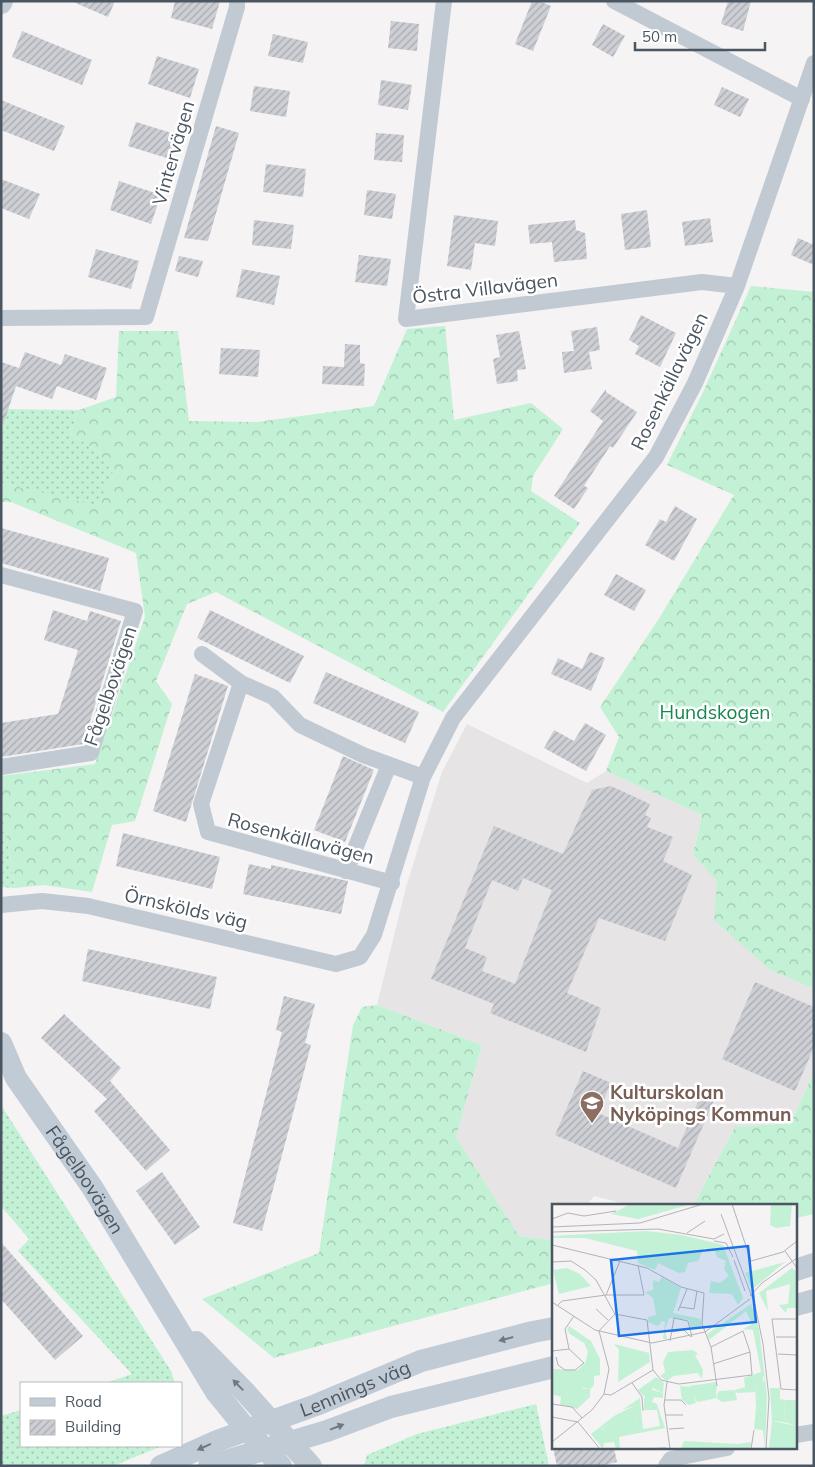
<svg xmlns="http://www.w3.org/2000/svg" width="815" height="1467" font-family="Mulish,sans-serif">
<defs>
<pattern id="grass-dots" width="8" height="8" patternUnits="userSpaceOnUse" patternTransform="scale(1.25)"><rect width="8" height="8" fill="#c3f1d5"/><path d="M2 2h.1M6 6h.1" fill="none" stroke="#a0c6b0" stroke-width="1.8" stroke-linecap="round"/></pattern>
<pattern id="forest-crowns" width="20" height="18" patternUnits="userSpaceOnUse" patternTransform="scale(1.25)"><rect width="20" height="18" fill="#c3f1d5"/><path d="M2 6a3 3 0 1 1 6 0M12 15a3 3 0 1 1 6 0" fill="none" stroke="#a0c6b0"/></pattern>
<pattern id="building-hatch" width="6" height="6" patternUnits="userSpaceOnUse" patternTransform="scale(1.25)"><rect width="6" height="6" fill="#cdcfd5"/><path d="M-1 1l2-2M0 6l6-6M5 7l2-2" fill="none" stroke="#a8abb0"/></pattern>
</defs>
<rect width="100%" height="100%" fill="#f5f3f3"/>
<path fill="#e6e4e5" d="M467,724l120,59 19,-12 96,44 -9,40 24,26 -2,39 55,50 44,19v83l-23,51 -56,4 -42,79h-60l-39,-10 -8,10h-32v34l-35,-4 -63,-99 26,-92 -105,-40 29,-118 36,-115z"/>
<path fill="url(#grass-dots)" d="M1,409l78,1 -9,24 28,17 16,24 -18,31 -95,-23z
M1,801l14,87 -14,-1z
M1,1105l170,266 4,12h-70l27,-9 -114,-123 11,-12 -28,-33z
M536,1404l13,62h-185l3,-11 50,-21z
M21,1410v36h141l-49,20h-112v-50z"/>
<path fill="url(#forest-crowns)" d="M751,286l63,6v697l-44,-19 -56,-50 3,-39 -24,-26 9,-40 -96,-44 13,-34 -19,-30 58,-87 76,-125 -67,-30 37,-75z
M445,326l9,94 77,-17 32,26 -30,47 -2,15 49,32 -137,189 -227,-120 -29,12 -31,77 16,23 -37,117 -23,4 -20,67 -48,-7 -29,3 -14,-87v-25l94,-12 50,-147 -9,-64 -125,-51h-10v-19l95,22 18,-30 -16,-24 -28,-17 9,-24 37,-13 3,-66h59l11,90 68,1 117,-16 33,-77z
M377,1005l105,40 -26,92 63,99 35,4v43l-280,75 -72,-59 117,-46 34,-228 9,-18z
M814,1072v142l-18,4v-12h-103l42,-79 56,-4z"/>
<path fill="url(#building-hatch)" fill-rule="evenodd" d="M71,1h44l-7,16z
M175,1h45l-8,28 -41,-11z
M532,1h7l12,5 -18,45 -18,-7z
M728,1h23l-8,30 -22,-7z
M391,21l28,3 -2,27 -29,-3z
M603,24l22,12 -12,21 -21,-12z
M22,31l70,29 -10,25 -70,-28z
M273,34l35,8 -5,21 -35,-7z
M157,56l42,13 -9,29 -42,-14z
M381,80l31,5 -4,25 -30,-5z
M254,86l36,5 -4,26 -36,-6z
M722,87l27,12 -9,18 -26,-12z
M1,100l64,26 -11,25 -53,-21z
M136,122l42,13 -8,24 -42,-13z
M216,126l23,7 -31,108 -24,-3z
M376,133l28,2 -2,27 -28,-2z
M266,164l40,5 -3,28 -40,-5z
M1,179l39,15 -11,25 -28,-11z
M119,181l42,14 -10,29 -41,-14z
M367,190l29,4 -4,25 -28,-4z
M647,210l4,37 -26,3 -4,-36z
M454,215l44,6 -3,25 -20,-3 -4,27 -24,-4z
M710,218l3,24 -28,4 -3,-24z
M254,220l40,5 -3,24 -39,-4z
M575,220l1,10 9,3 2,26 -33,3 -2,-20 -22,2 -2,-19z
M798,238l16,7v20l-23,-10z
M96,249l43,12 -8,28 -43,-12z
M359,255l32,4 -4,27 -32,-4z
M179,256l24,5 -5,16 -23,-6z
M242,269l38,7 -6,29 -38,-8z
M641,315l35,18 -16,34 -25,-13 4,-8 -10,-6z
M597,327l3,23 -11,2 3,17 -28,4 -2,-21 12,-1 -3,-20z
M519,331l7,38 -9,1 1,11 -21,3 -4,-25 7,-2 -4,-22z
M345,344l15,1v18l5,1 -1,22 -42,-2 1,-18 21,1z
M221,348l39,2 -2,27 -39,-3z
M25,352l36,13 4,-11 42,14 -11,32 -39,-14 -5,13 -36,-13 -12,36h-3v-60l18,6z
M606,389v3l31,20 -24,36 -3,-2 -26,40 4,2 -14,21 -20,-13 49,-75 -13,-10z
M675,506l22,13 -23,42 -29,-16 15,-26 6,3z
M1,528l108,30 -9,33 -99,-28z
M616,574l30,16 -12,21 -30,-16z
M53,610l34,11 3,-10 31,10 -38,123 -82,13v-34l57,-9 20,-64 -34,-10z
M210,610l94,46 -14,27 -93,-45z
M590,652l15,6 -14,33 -40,-17 7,-16 24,11z
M326,672l93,40 -14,31 -92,-40z
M195,674l33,12 -42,136 -33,-11z
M585,723l21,12 -20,36 -42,-23 10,-18 20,11z
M343,756l31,14 -29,72 -31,-12z
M611,786l39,18 -5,11 6,3 -4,9 26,10 -10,24 29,14 -27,66 -66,-23 -32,75 34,15 -15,44 -96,-39 4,-9 -63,-25 63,-153 69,28 29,-64zM523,878l29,12 -37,94 -33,-13 5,-14 -22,-9 27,-68 26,11z
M123,833l97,24 -8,32 -96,-23z
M249,864l22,5v-4l77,16 -7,33 -98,-20z
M88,949l129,28 -7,32 -128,-28z
M755,982l59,25v40l-19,44 -73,-32z
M284,996l31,8 -10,39 6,2 -49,186 -29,-8 49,-191 -6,-2z
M64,1014l57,54 -11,13 60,69 -24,21 -52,-60 13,-12 -66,-61z
M583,1071l28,12 -13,30 80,35 26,-60 13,5 -41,95 -121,-53z
M162,1172l38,55 -25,18 -39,-54z
M1,1242l82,94 -28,24 -54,-61z
M553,1448h61l3,14 -17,4h-43z"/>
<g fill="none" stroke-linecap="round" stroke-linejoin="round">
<path stroke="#c1cad2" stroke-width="16" d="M444,1l-38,318 296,-37 35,4
M614,1l188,98
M1,318l145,-1 91,-310v-6
M1,575l134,36 -44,142 -90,14
M202,654l39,29 32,14 27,28 63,30 60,22
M241,683l-40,121 7,28 184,51
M346,871l43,-106
M1,905l41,-4 46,5 248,58 24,-7 14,-22 49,-158 30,-59 203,-261 39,-74 42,-97 77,-223
M796,1435l18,-3
M666,1466l5,-7 56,-11"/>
<g stroke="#c1cbd6" stroke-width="22">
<path d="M1,3l1,-2"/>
<path id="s1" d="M1,1043l15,35 76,109 124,205 31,38 34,36"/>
<path d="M796,1270l18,-6"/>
<path d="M796,1305l18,-5"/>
<path d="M196,1342l50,51 65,73"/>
<path id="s2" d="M161,1466l56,-25 99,-36 105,-44 112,-29 21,-4"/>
<path d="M209,1466l118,-35 64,-24 163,-40"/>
</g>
</g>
<defs><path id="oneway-solid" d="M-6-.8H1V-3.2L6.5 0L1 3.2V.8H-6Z" transform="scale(1.25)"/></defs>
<g fill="#6e7984">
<use href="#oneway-solid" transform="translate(506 1339) rotate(165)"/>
<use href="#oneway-solid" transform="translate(238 1385) rotate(-134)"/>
<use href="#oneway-solid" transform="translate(337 1427) rotate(-21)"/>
<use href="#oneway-solid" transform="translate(204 1447) rotate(156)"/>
</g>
<defs>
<symbol id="school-pin" viewBox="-11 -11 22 30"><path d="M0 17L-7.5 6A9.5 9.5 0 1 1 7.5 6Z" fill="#8d6e63" stroke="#fff"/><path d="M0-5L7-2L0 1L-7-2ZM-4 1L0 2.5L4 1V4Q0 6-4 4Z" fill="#fff"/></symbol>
</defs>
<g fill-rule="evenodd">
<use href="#school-pin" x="578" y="1089" width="28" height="38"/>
</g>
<g text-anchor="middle" stroke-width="5" stroke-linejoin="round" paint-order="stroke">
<g font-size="19" fill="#4a5661" stroke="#fff">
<text transform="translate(173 153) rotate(-74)" y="7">Vintervägen</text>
<text transform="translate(485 288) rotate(-7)" y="7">Östra Villavägen</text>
<text transform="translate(669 381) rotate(-64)" y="7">Rosenkällavägen</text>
<text transform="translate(110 686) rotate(-71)" y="7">Fågelbovägen</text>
<text transform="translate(301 838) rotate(15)" y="7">Rosenkällavägen</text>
<text transform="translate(186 908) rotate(13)" y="7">Örnskölds väg</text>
<text dy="7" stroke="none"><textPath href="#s1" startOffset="161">Fågelbovägen</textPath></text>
<text dy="7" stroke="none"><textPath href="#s2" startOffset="209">Lennings väg</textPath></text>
</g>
<g font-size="19" fill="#17864f" stroke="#fff">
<text x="715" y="719">Hundskogen</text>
</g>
<g font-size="19" font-weight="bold" fill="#785e54" stroke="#fff" text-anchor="start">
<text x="610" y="1099">Kulturskolan<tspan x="610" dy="22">Nyköpings Kommun</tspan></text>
</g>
</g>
<g transform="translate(552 1204)">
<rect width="245" height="245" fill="#f5f3f3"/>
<path d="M79,0h54l3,1 -50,14 -27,-5zM233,58l-31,26h-3l-6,-15zM199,100l8,25 8,68 -2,52 -2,-19 -9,-1 2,-22 8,2v-33l-9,7v9l-18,1 -2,-3 10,-3 -1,-9 17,-6 -8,-42 -10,-1 9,-5 -6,-13 -37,29 -2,-6zM104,173l8,6 -1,10 -10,-5 -7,9 -5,-3 -3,-4zM165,178l-1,16 -13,3 -6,1 -8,-16zM218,184h10v11l5,1 -1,22 -12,-1zM82,202l4,6 -2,16 -32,6 -3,-2 4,-6 7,-1 2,-9z" fill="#c3f1d5"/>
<path d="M94,27l36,4 41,10 20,53 -5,7 -6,-11 -23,-1 2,-12 9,2 9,-7 -5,-7 2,-8 -9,-4 -2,-6 -11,-3 -6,13 -10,2 -3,9 -6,1 -21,-10 -3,7 -17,-7 -1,-12 -52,-13h-33v-2zM15,64l13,6 11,12 -32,8 -6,-24zM240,64l5,4v36h-10l-1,5 -7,-8 9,-1 2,-20 -24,7 2,20 -9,-18zM110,73l19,11 -8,25 28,6v7l-10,3 -2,-9 -20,-2 -4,12 2,9h-4l2,-17 -3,-1 -4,5 -10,-4v-5l8,-2 -1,-7 -2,-10 -8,-6 8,-2v-10l6,2zM17,122l22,15 9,18v16l-18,4 1,10h7v8l-13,12 -17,-4 1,-8 -9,-3v-25l26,1 7,-7 3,-11 -4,-9 -14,-9 -3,-4zM141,146l5,4 -3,1 8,15 -1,9 -4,-6 -25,3 -6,5 -7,-5 5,-4 -2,-10 5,-10zM210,171l3,14 -1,20 -8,-2 -1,-24zM128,182l11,1 5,16 -7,2 -7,-5zM97,185l14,4v5l-9,-1 -2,5 5,2 8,24 -46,9 1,11 -4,1 -2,-7 -10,1 -1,6 -12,-15 23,-18 -2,11 -5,-2 -5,4 2,5 10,-4 22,-2 2,-16 -4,-6 -12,4 18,-12 3,31 17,-3 -3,-16h-13v-11zM183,186l2,10 -15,2 -6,-4 3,-7zM233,196h12v26l-13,-4z" fill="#c3f1d5"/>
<path d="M219,0h21l-2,22 -14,2 -6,-3zM62,140l35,9 1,9 -32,20 1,-32zM42,172v9l-4,4 -29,-5 -2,-3zM220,217l25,5v23h-28zM132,237l54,3 13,-2 -1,7h-69z" fill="#c3f1d5"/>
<path fill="none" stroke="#b1b4b9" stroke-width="1" d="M180,0l19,57 32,-9 14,-11M169,10l34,91 8,39 6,54 -3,51M0,15l16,-6 16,3 32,-5M0,23l88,-4 63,-19M0,28l106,-3 56,10 10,-5M135,29l18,-12M162,37l12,2 7,14M0,41l95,23 34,19 23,6 -2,31 9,23 6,39M233,47l12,17M182,56l11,31M0,58l19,-1 14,9 11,10 19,34M54,91l14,-34M198,92l12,-13 35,-25M0,98l43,28 57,13 53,-11 45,-33M6,101l4,-4 44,-6h38l-6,-30M128,103l14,2 3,-18M44,105l12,11M126,107l9,-22M245,115h-25l9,70 16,1M47,127l16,-17 32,6 6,50M120,128l12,-2 7,7M224,133h21M118,137l4,-23 14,3 4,16M17,145l-4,-20 9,-13M0,147l17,-2 15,14 -9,7h-10l-7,-5 -2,-8M226,150l19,1M161,160l37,-12M101,166l8,10 18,4 73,-9 -2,-23 -7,-21 -32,16M115,178l-3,23 6,44M80,179l10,14 1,14M52,190l7,1 42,-25M113,196h16l5,5M0,200l20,3 10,11M113,211h18M0,213l26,5 22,27M117,225l15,-1M0,238l40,-32 12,-16 5,-25 -10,-38M90,245l24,-1M199,245l3,-19"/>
<path fill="#1a73e8" fill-opacity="0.15" stroke="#1a73e8" stroke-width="2.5" d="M196,42l8,76 -137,14 -8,-76z"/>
<rect width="245" height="245" fill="none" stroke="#4a5661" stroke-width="2.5"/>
</g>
<rect width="815" height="1467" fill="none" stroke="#4a5661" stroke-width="5"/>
<rect x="20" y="1382" width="162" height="65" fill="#ffffff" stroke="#b7bbc0"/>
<rect x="30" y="1398" width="25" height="8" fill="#c1cbd6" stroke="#b7bbc0"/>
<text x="65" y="1407" font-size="15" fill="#4a5661">Road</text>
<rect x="30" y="1420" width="25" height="15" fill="url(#building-hatch)" stroke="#b7bbc0"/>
<text x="65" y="1432" font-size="15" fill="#4a5661">Building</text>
<path d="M635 42v8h130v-8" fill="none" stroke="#4a5661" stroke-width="2.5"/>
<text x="642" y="42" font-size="15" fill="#4a5661" stroke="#ffffff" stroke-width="4" paint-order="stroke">50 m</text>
</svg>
